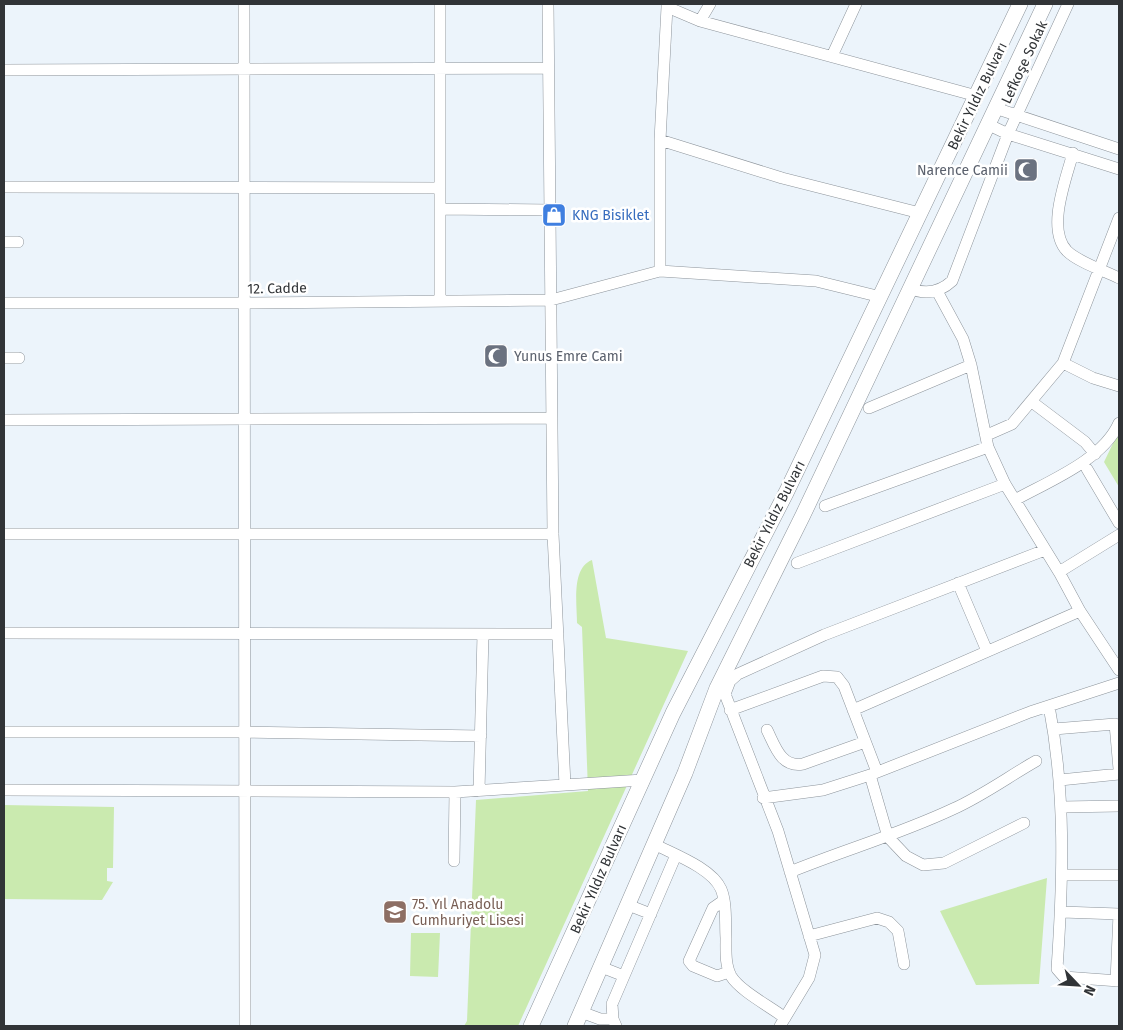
<svg xmlns="http://www.w3.org/2000/svg" width="1123" height="1030" font-family="'Fira Sans',sans-serif">
<rect width="100%" height="100%" fill="#ecf4fb"/>
<path fill="#caeaaf" d="M1119,431v56l-15,-25z
M592,560l14,78 82,13 -170,375h-54l3,-5 9,-221 112,-9 -6,-164 -5,-4c0,-19 -6,-55 15,-63z
M4,805l110,2 -1,61h-6v13l6,1 -11,18 -98,-1z
M1047,878l-8,106 -63,1 -36,-74z
M411,933h29l-2,44 -28,-1z"/>
<g fill="none" stroke-linecap="round" stroke-linejoin="round">
<defs>
<path id="minor" d="M244,4l1,1022
M548,4l5,530 12,251
M667,4v3l33,14 277,75
M700,21l10,-17
M832,56l24,-52
M4,70l544,-2
M995,108l124,41
M987,124l21,10 111,35
M660,140l7,-133
M1073,153c-7,26 -27,76 -6,98 11,11 38,20 52,27
M4,187l436,1
M440,209l110,1
M4,242h14
M660,271l156,10 65,16
M909,288c16,7 30,5 43,-7l56,-147 60,-130
M937,291l26,48 8,26 17,82 17,37 54,88 21,39 39,59
M440,301v-297
M4,303h240l307,-3 109,-29v-131l122,38 138,35
M4,358h15
M1063,363l30,15 26,8
M1032,402l53,40 10,12
M869,408l102,-43
M4,420l548,-2
M987,435l25,-11 51,-61 56,-145
M1087,469l32,54
M1015,500c34,-19 88,-40 104,-77
M825,506l163,-59
M4,534h549
M797,563l208,-79
M1059,572l60,-37
M958,583l29,68
M4,633l554,1
M717,688l8,6 53,137 37,124 -6,23 -29,48
M725,694l5,-13 8,-7 86,-39 221,-85
M1049,706c17,88 14,175 8,263l7,8 55,4
M730,710l93,-34 14,1 7,9 33,86
M853,710l227,-99
M1054,729l61,-5 4,45
M767,730c8,16 14,38 36,34l62,-22
M4,732h240l237,4
M870,775l18,62 18,19 17,9 21,-2 80,-40
M1060,780l59,-6
M4,790l451,2 188,-12
M479,791l4,-157
M763,798l60,-8 47,-15 160,-63 89,-29
M1062,807l57,-1
M654,844c19,10 58,24 67,45 6,14 4,34 5,49 0,13 -1,27 5,38 9,15 40,31 54,42
M454,861l1,-69
M790,872c54,-22 110,-38 163,-63 29,-13 55,-32 83,-48
M1063,875h56
M723,901l-10,7 -24,53 4,5 24,10 12,-4
M628,905l23,9
M1062,912l57,2
M809,936l68,-18 12,4 9,9 6,33
M601,967l23,9
M1116,981l3,-67
M581,1012l19,7h13
M616,1026l-3,-7 -1,-15 64,-149"/>
<path id="major" d="M531,1026l142,-313 113,-220 234,-489
M575,1026l110,-253 32,-85 86,-173 242,-511"/>
</defs>
<use href="#minor" stroke="#8d949b" stroke-width="12"/>
<use href="#major" stroke="#8d949b" stroke-width="16"/>
<use href="#minor" stroke="#fff" stroke-width="11"/>
<use href="#major" stroke="#fff" stroke-width="15"/>
</g>
<defs>
<symbol id="mosque-square" viewBox="-11 -11 22 22"><rect x="-9" y="-9" width="18" height="18" rx="4" fill="#6b7280" stroke="#fff"/><path d="M3.5-4.9A6 6 0 1 0 3.5 4.9A5 5 0 1 1 3.5-4.9Z" fill="#fff"/></symbol>
<symbol id="shop-square" viewBox="-11 -11 22 22"><rect x="-9" y="-9" width="18" height="18" rx="4" fill="#3f7fe0" stroke="#fff"/><path d="M-5-2.5h2.3a2.7 3.5 0 0 1 5.4 0H5L5.5 6h-11ZM-1.5-2.5h3a1.5 2.3 0 0 0-3 0Z" fill="#fff"/></symbol>
<symbol id="school-square" viewBox="-11 -11 22 22"><rect x="-9" y="-9" width="18" height="18" rx="4" fill="#8d6e63" stroke="#fff"/><path d="M0-5L7-2L0 1L-7-2ZM-4 1L0 2.5L4 1V4Q0 6-4 4Z" fill="#fff"/></symbol>
</defs>
<g fill-rule="evenodd">
<use href="#mosque-square" x="1012" y="156" width="28" height="28"/>
<use href="#shop-square" x="540" y="201" width="28" height="28"/>
<use href="#mosque-square" x="482" y="342" width="28" height="28"/>
<use href="#school-square" x="381" y="898" width="28" height="28"/>
</g>
<g text-anchor="middle" stroke-width="5" stroke-linejoin="round" paint-order="stroke">
<g font-size="14" fill="#313437" stroke="#fff">
<text transform="translate(1024 62) rotate(-65)" y="5">Lefkoşe Sokak</text>
<text transform="translate(977 96) rotate(-64)" y="5">Bekir Yıldız Bulvarı</text>
<text transform="translate(277 288) rotate(-1)" y="5">12. Cadde</text>
<text transform="translate(774 514) rotate(-63)" y="5">Bekir Yıldız Bulvarı</text>
<text transform="translate(598 879) rotate(-66)" y="5">Bekir Yıldız Bulvarı</text>
</g>
<g font-size="14" fill="#5b616d" stroke="#fff" text-anchor="end">
<text x="1008" y="175">Narence Camii</text>
<text x="514" y="361" text-anchor="start">Yunus Emre Cami</text>
</g>
<g font-size="14" fill="#366cbe" stroke="#fff" text-anchor="start">
<text x="572" y="220">KNG Bisiklet</text>
</g>
<g font-size="14" fill="#785e54" stroke="#fff" text-anchor="start">
<text x="412" y="909">75. Yıl Anadolu<tspan x="412" dy="16">Cumhuriyet Lisesi</tspan></text>
</g>
</g>
<rect width="1123" height="1030" fill="none" stroke="#313437" stroke-width="10"/>
<g transform="translate(1078 985) rotate(115)" stroke="#ffffff" stroke-width="4" paint-order="stroke">
<path d="M0-4L9 19L0 12L-9 19Z" fill="#313437"/>
<text y="-8" font-size="14" font-weight="bold" text-anchor="middle" fill="#313437">N</text>
</g>
</svg>
